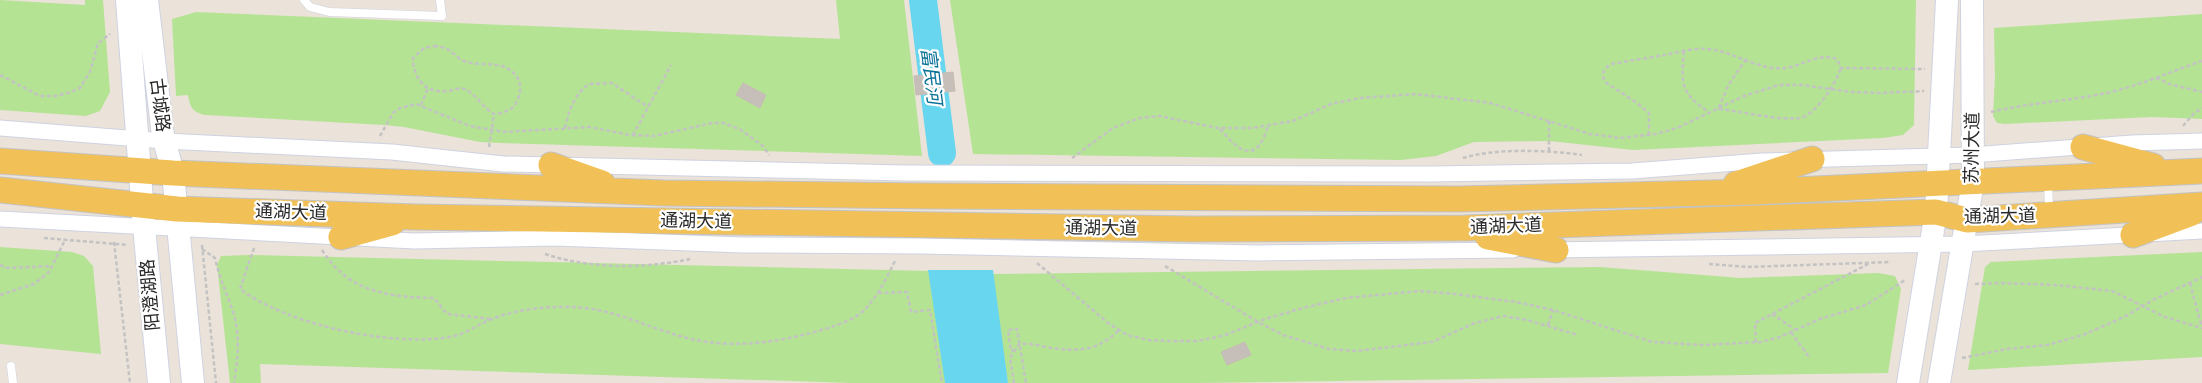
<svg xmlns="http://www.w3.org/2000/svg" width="2202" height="383" font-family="'DejaVu Sans','Noto Sans SC',sans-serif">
<rect width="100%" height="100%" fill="#ebe2d9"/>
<path fill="#b5e394" d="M0,0l85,5v-5h18l7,92 -10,19 -14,5 -86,-6z
M836,0h68l18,156 -421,-13 -21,-1 -76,-15 -20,-2 -179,-10c-13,-3 -15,-8 -17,-20l-12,1 -4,-77 24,-7 644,27z
M950,0h966l-2,125 -11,10 -20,3 -250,12 -83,-9 -76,1 -38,14 -35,4 -428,-6z
M2202,14v105l-50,-2 -148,7 -7,-1 -4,-7 2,-39 -1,-49z
M0,247l72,5 12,4 9,10 8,88 -101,-10z
M2202,252v105l-234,13 17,-103 6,-5z
M249,255l680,16 18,112h-95l-592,-19 1,19h-31l-13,-118 4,-9z
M1600,267l141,11 137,-5 17,3 6,13 -13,84 -694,10h-186l-17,-109z"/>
<path fill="#69d6ef" d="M928,270h65l15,113h-63z"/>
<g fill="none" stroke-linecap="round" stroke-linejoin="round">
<path stroke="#69d6ef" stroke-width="28" d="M923,0l19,153"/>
</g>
<path fill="#c6bfb9" stroke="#c6bdb3" d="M953,72l2,19 -39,4 -2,-19z
M743,83l23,12 -6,13 -24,-13z
M1245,342l6,13 -24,10 -6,-13z"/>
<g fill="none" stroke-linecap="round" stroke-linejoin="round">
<defs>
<path id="lane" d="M304,0l6,7 19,5 113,4 -2,-16
M2048,180l1,31
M11,366l2,17"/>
<path id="street" d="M0,128l165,13 227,11 111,12 402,9 526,1 201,-3 130,-10 210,-6 160,-12 70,-2
M0,219l414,22 141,-3 188,7 177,1 339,7 254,-3
M1548,250l415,-6 239,-13"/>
<path id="secondary" d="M127,0l17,227 15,156
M147,0l16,136 10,37 20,210
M1908,383l28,-171 11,-212
M1939,383l34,-201 -1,-182"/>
<path id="primary" d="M2083,147l70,19
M0,161l173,12 490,20 267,3 529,3 293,-7 450,-21
M551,165l51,18
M1736,184l76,-25
M0,190l177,19 238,8 777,12 273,-1 471,-16 31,8 235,-15
M2133,235l59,-22
M341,237l51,-14
M1488,237l68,13"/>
</defs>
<use href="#lane" stroke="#ced3e1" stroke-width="9"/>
<use href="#street" stroke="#ced3e1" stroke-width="17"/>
<use href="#secondary" stroke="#ced3e1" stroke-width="24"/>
<use href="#primary" stroke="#c3c3c3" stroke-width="27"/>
<path stroke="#c3c3c3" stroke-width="2.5" stroke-dasharray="4 2.5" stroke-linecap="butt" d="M434,46c20,1 19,12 33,16 18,5 37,-3 50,15 4,7 4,14 1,22 -3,10 -13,14 -24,15 -11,-6 -18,-20 -29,-25 -6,-2 -12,2 -19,2 -21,3 -33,-14 -33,-33l11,-10z
M1684,51c-3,33 -4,42 25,61
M1746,59l-17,25 -11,25c22,2 62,12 82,9 16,-3 36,-35 41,-50
M0,75l40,21h16l15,-4 9,-4 10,-16 8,-29 12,-9
M2156,78l13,6 33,8
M421,105l7,-17
M1991,112c41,-10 83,-11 124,-21 30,-8 58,-20 87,-30
M1549,121v31
M2183,126l11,-13 8,-5
M565,128c4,-18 9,-33 24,-44l23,-1 36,24
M1220,129c20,23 36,36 48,-3
M633,135l38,-70
M1649,135v-22l-12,-10 -32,-21c-4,-9 -2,-13 6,-18 18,-3 36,-6 54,-9 13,-3 28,-7 42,-6 27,2 51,22 78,19 18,-2 34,-16 52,-9l4,9 84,1
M380,136l13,-23 7,-5 16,-4 54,22 34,6 85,-5 41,8 24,1 58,-13h12l17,7 22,16 6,9
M489,147l5,-33
M1072,158l41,-30 27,-10 19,-2 59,12h34l41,-7 38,-17 29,-6 56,-4 74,9 100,31 30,4 35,-4 22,-6 67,-32 35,-11h23l50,7 29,1 43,-2
M1463,158c32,-10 86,-8 119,-3
M44,238l84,7
M114,242l16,141
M202,245l14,138
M254,248l-14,41c48,36 151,58 210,48 13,-2 24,-10 35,-15 24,-11 51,-15 77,-15 45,-2 83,20 125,31 46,12 96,4 141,-10 12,-4 25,-8 34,-16 15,-14 24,-33 33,-51
M202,249l13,9c4,18 10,32 16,48 10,25 7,52 3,77
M322,250c26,42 66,47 112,48l13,16 44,5
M545,254c45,15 98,15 145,5
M1037,263l71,60 19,12 22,5 19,1h29l26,-5 42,-17 38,-11 43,-10 74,-7 35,3 61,8 37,8 99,32 51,3 58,-3 19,-5 40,-18 46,-14 39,-25
M1709,264l39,3 143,-5
M0,265l7,3 45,-2
M1165,266l93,56 25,13 46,14 27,2 76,-9 43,-19 29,-7 23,4 51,15
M2190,283l12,45
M1975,284l25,-1 56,2 56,6 53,26 37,11
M878,293l29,-1 4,20 19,-2 12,73
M0,295l34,-11 15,-12 16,-32
M1772,314l24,16
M1548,325l5,-15
M1791,332l18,25
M1756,342l-1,-19 115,-60
M1015,350l-4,1 -3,-21 9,-1 9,54
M1962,358l45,-9 40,-4 36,-10 41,-18 29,-17 49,-23
M1014,383l-4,-25 9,-14c11,-1 17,1 27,3 31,5 51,5 73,-17"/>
<use href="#lane" stroke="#fff" stroke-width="8"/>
<use href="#street" stroke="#fff" stroke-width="15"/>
<use href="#secondary" stroke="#fff" stroke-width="22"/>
<use href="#primary" stroke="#f1c157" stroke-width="25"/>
</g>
<g text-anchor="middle" stroke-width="4.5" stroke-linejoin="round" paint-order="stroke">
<g font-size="18" fill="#282828" stroke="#fff">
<text transform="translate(160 105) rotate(83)" y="6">古城路</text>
<text transform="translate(1972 148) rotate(-89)" y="6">苏州大道</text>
<text transform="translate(291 212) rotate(2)" y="6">通湖大道</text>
<text transform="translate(2000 216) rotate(-1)" y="6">通湖大道</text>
<text transform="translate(696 221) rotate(1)" y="6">通湖大道</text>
<text transform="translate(1506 226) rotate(-2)" y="6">通湖大道</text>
<text transform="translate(1101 228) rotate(1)" y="6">通湖大道</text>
<text transform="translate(150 295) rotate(-95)" y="6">阳澄湖路</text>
</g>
<g font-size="19" font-style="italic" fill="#0c7398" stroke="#fff">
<text transform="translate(932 76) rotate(83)" y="7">富民河</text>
</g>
</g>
</svg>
